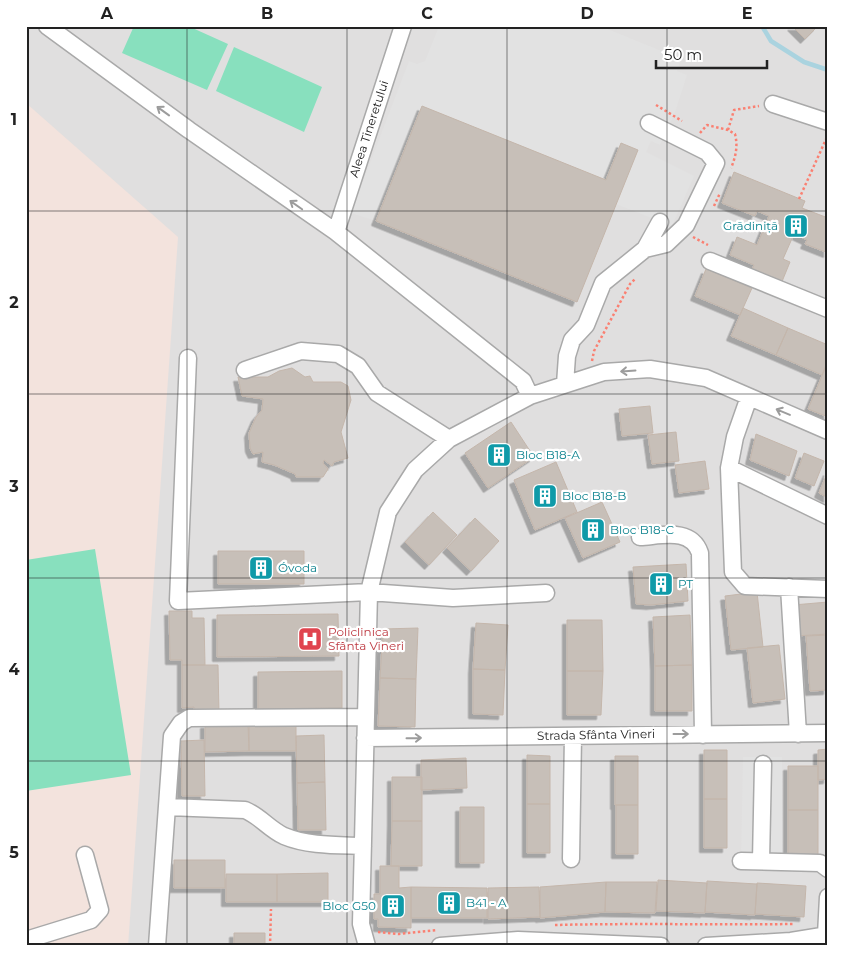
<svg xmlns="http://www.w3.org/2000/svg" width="854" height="972" font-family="Montserrat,sans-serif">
<defs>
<filter id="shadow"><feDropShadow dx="-4.5" dy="4.5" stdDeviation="0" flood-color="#0004"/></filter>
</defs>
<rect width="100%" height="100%" fill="#f2efe9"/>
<path fill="#e0dfdf" d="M26,26h802v920h-802z"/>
<path fill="#f3e3dd" d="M26,103l152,134 -50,709h-102z"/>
<path fill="#88e0be" d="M134,26h54l40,18 -21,46 -85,-37z
M234,47l88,40 -18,45 -88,-41z
M95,549l36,226 -105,16v-231z"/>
<path fill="#e2e2e2" d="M439,26h161l81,33 -4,12 10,4 -13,40 -14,30 -9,-4 -5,11 48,24 -22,50 -56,-22 22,-54 -17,-7 -15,37 -184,-74 -46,115 -25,-8 58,-152 8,3 8,-3z
M743,757h39l1,105 -42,-1z"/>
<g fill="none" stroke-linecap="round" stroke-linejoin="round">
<path stroke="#aad3df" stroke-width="4.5" d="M762,26l9,15 33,21 24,8"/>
</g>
<path fill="#c7bfb8" stroke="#c4b6ab" filter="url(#shadow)" d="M792,26h26l-13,13z
M422,106l184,74 15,-37 17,7 -61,152 -201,-81z
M734,172l71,29 -3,7 26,10v35l-23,-9 2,-4 -13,-6 -11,25 7,3 -9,22 -30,-12 3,-7 -24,-10 7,-18 20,8 12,-29 -12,-5 -2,5 -33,-13z
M706,269l46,19 -12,27 -45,-19z
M743,308l45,20 -12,27 -45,-19z
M788,328l40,17v15l-6,15 -46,-20z
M827,364h1v53l-20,-8z
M292,368l13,9 5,-1 3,6h28l7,4 3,14 -10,32 7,26 -14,4 -2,4 -8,-6 -1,3 5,6 -5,8h-27l-1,-3 -21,-9 -12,-3 1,-10 -10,2 -3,-6 -1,-15 7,-16 6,-7 1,-11 -21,-3 -4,-19h30l11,-6z
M650,406l3,27 -31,3 -3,-27z
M511,422l23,35 -46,31 -23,-35z
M676,432l3,29 -27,3 -4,-29z
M756,434l41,17 -8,25 -39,-16z
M804,453l20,8 -10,25 -19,-8z
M705,461l4,28 -30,4 -4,-28z
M556,462l21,50 -42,18 -21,-50z
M828,471v27l-9,-5z
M602,502l18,40 -37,16 -18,-40z
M433,512l24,23 -28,30 -24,-23z
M475,518l24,23 -28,30 -24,-23z
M218,551h86v33h-86z
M686,564l2,37 -37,4 -15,-1 -3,-37z
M757,592l6,55 -32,3 -6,-54z
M828,602v32l-33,2 -2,-31z
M169,611h23v7h12l1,47h-23v-5h-12z
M338,614l1,42 -122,1v-42z
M690,615l2,50 -37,1 -2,-49z
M567,620h35l1,51h-36z
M476,623l32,2 -3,45 -32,-1z
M418,628l-2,51 -36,-1 3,-49z
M828,635v55l-18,1 -4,-55z
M779,645l6,54 -32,4 -6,-55z
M182,665h36l1,49 -25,1v-8l-12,1z
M692,665v46h-37v-45z
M473,669l32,1 -2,45 -30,-1z
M342,671v37l-84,1v-37z
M567,671h36l-2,44h-34z
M380,678l36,1 -1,48 -37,-1z
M296,722v29h-47v-28z
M248,723l1,28 -44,1v-28z
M324,735l1,47 -28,1 -1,-47z
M204,740l1,56h-23l-1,-55z
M828,749v30l-10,1v-30z
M704,750h23v49h-23z
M527,755l23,1v48h-23z
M615,756h23v49h-23z
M466,758l1,30 -46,2v-30z
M788,766h30v44h-30z
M392,777h30v44h-30z
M325,782l1,48h-28l-1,-47z
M704,799h23v49h-23z
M527,804h23v49h-23z
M616,805h22v49h-22z
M460,807h24v56h-24z
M788,810h30v45h-30z
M392,821h30v45h-31z
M174,860h51v28h-51z
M380,866h19v22l12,-1v41l-33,-1v-8h-4v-25h6z
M328,873v29h-51v-28z
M226,874h51v28h-51z
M658,880l49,3 -2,30 -49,-2z
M707,881l50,3 -2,31 -50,-3z
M606,882l-1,30 -65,6v-31z
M606,882h51l-2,31 -50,-1z
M757,883l49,3 -2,31 -49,-3z
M411,887l76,1v30h-76z
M539,887l1,30 -52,2v-31z
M234,933h31v13h-31z"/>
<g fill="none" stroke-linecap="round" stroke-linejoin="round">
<defs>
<path id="minor" d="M47,26l142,104 147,102 187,149 7,15
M773,104l55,18
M336,232l67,-206
M645,249l21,-5 20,-19 30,-62 -9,-11 -58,-29
M710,261l118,48
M188,358l-10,243 191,-9 84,6 93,-5
M245,370l56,-19 37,3 20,12 19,27 72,46
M565,384l2,-28 5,-16 14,-15 17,-42 42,-34 15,-27
M749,397l-14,40 -6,31 4,104 12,14 83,3
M729,468l99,48
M640,537c21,-1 51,-10 60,16l3,182
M789,587l9,147
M365,738l463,-5
M168,807l77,3c15,6 24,19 39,26 24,10 53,9 79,10
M571,859l2,-123
M741,861l79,2 8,6
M761,861l2,-97
M826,935l2,-38
M26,940l65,-20 9,-10 -15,-55
M157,946l15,-210 9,-13 8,-5 177,-1
M367,946l-6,-22 8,-332 19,-80 27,-42 34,-31 81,-43 74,-24 46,-3 56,9 122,53
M440,946l78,-6 143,6
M706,946l85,-5 37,-6"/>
</defs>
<use href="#minor" stroke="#a9a9a9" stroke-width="19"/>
<path stroke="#fa8072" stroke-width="2.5" stroke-dasharray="2.5 2.5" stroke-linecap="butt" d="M656,105l26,16
M728,130l6,-20 25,-4
M700,133l7,-8 21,5 7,4c3,12 1,22 -4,34
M799,199l28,-62
M714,206l6,-13
M693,237l15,8
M592,361l2,-10 36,-67 6,-6
M555,925c80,-2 159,0 239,-1
M378,932l21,2 38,-4
M270,946l1,-37"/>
<use href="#minor" stroke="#fff" stroke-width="16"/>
</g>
<defs><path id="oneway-shaft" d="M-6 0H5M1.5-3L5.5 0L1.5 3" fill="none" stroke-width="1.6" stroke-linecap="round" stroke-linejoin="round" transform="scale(1.25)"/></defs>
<g stroke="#9c9c9c">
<use href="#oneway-shaft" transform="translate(163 111) rotate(-144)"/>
<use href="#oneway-shaft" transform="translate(296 205) rotate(-145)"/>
<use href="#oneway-shaft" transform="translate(628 371) rotate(176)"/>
<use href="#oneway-shaft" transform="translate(783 412) rotate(-157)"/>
<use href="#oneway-shaft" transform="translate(681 734)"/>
<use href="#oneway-shaft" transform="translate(414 738) rotate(-1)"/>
</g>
<path fill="none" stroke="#222" stroke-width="1" stroke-opacity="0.55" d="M187,26v920M347,26v920M507,26v920M667,26v920M26,211h802M26,394h802M26,578h802M26,761h802"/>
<defs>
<symbol id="building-square" viewBox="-11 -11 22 22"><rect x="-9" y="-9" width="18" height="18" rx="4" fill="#0f9aa8" stroke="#fff"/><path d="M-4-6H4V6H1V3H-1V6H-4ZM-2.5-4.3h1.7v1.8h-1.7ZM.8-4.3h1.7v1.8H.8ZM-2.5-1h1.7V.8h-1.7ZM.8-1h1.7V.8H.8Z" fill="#fff"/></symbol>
<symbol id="hospital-square" viewBox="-11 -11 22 22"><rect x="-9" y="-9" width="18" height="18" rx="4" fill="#e0444e" stroke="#fff"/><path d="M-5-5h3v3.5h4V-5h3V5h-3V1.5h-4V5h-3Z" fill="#fff"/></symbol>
</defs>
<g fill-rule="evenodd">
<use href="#building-square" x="782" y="212" width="28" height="28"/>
<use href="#building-square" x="485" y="441" width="28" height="28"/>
<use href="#building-square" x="531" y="482" width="28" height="28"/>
<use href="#building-square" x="579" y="516" width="28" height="28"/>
<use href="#building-square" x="247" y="554" width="28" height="28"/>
<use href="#building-square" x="647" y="570" width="28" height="28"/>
<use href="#hospital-square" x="296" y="625" width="28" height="28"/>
<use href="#building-square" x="435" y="889" width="28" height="28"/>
<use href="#building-square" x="379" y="892" width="28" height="28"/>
</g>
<g text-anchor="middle" stroke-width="4.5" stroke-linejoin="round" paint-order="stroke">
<g font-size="12" fill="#222" stroke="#fff">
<text transform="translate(369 129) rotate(-72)" y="4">Aleea Tineretului</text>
<text transform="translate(596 735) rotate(-1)" y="4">Strada Sfânta Vineri</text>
</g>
<g font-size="12" fill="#0d838f" stroke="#fff" text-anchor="start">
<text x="778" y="230" text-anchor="end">Grădiniță</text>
<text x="516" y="459">Bloc B18-A</text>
<text x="562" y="500">Bloc B18-B</text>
<text x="610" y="534">Bloc B18-C</text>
<text x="278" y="572">Óvoda</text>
<text x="678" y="588">PT</text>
<text x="466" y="907">B41 - A</text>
<text x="376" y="910" text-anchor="end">Bloc G50</text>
</g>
<g font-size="12" fill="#be3a42" stroke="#fff" text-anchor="start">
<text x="328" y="636">Policlinica<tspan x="328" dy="14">Sfânta Vineri</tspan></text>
</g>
</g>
<rect width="854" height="972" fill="none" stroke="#ffffff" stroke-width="55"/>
<path d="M656 60v8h111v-8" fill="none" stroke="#222222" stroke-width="2.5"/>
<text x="664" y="60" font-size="15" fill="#222222" stroke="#ffffff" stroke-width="4" paint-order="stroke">50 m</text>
<rect x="28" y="28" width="798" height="916" fill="none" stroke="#222" stroke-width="2"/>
<g font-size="16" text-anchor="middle" font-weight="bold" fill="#222">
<text x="107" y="19">A</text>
<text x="267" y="19">B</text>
<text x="427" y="19">C</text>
<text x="587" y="19">D</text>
<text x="747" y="19">E</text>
<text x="14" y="125">1</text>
<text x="14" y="308">2</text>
<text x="14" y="492">3</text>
<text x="14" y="675">4</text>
<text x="14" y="858">5</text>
</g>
</svg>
